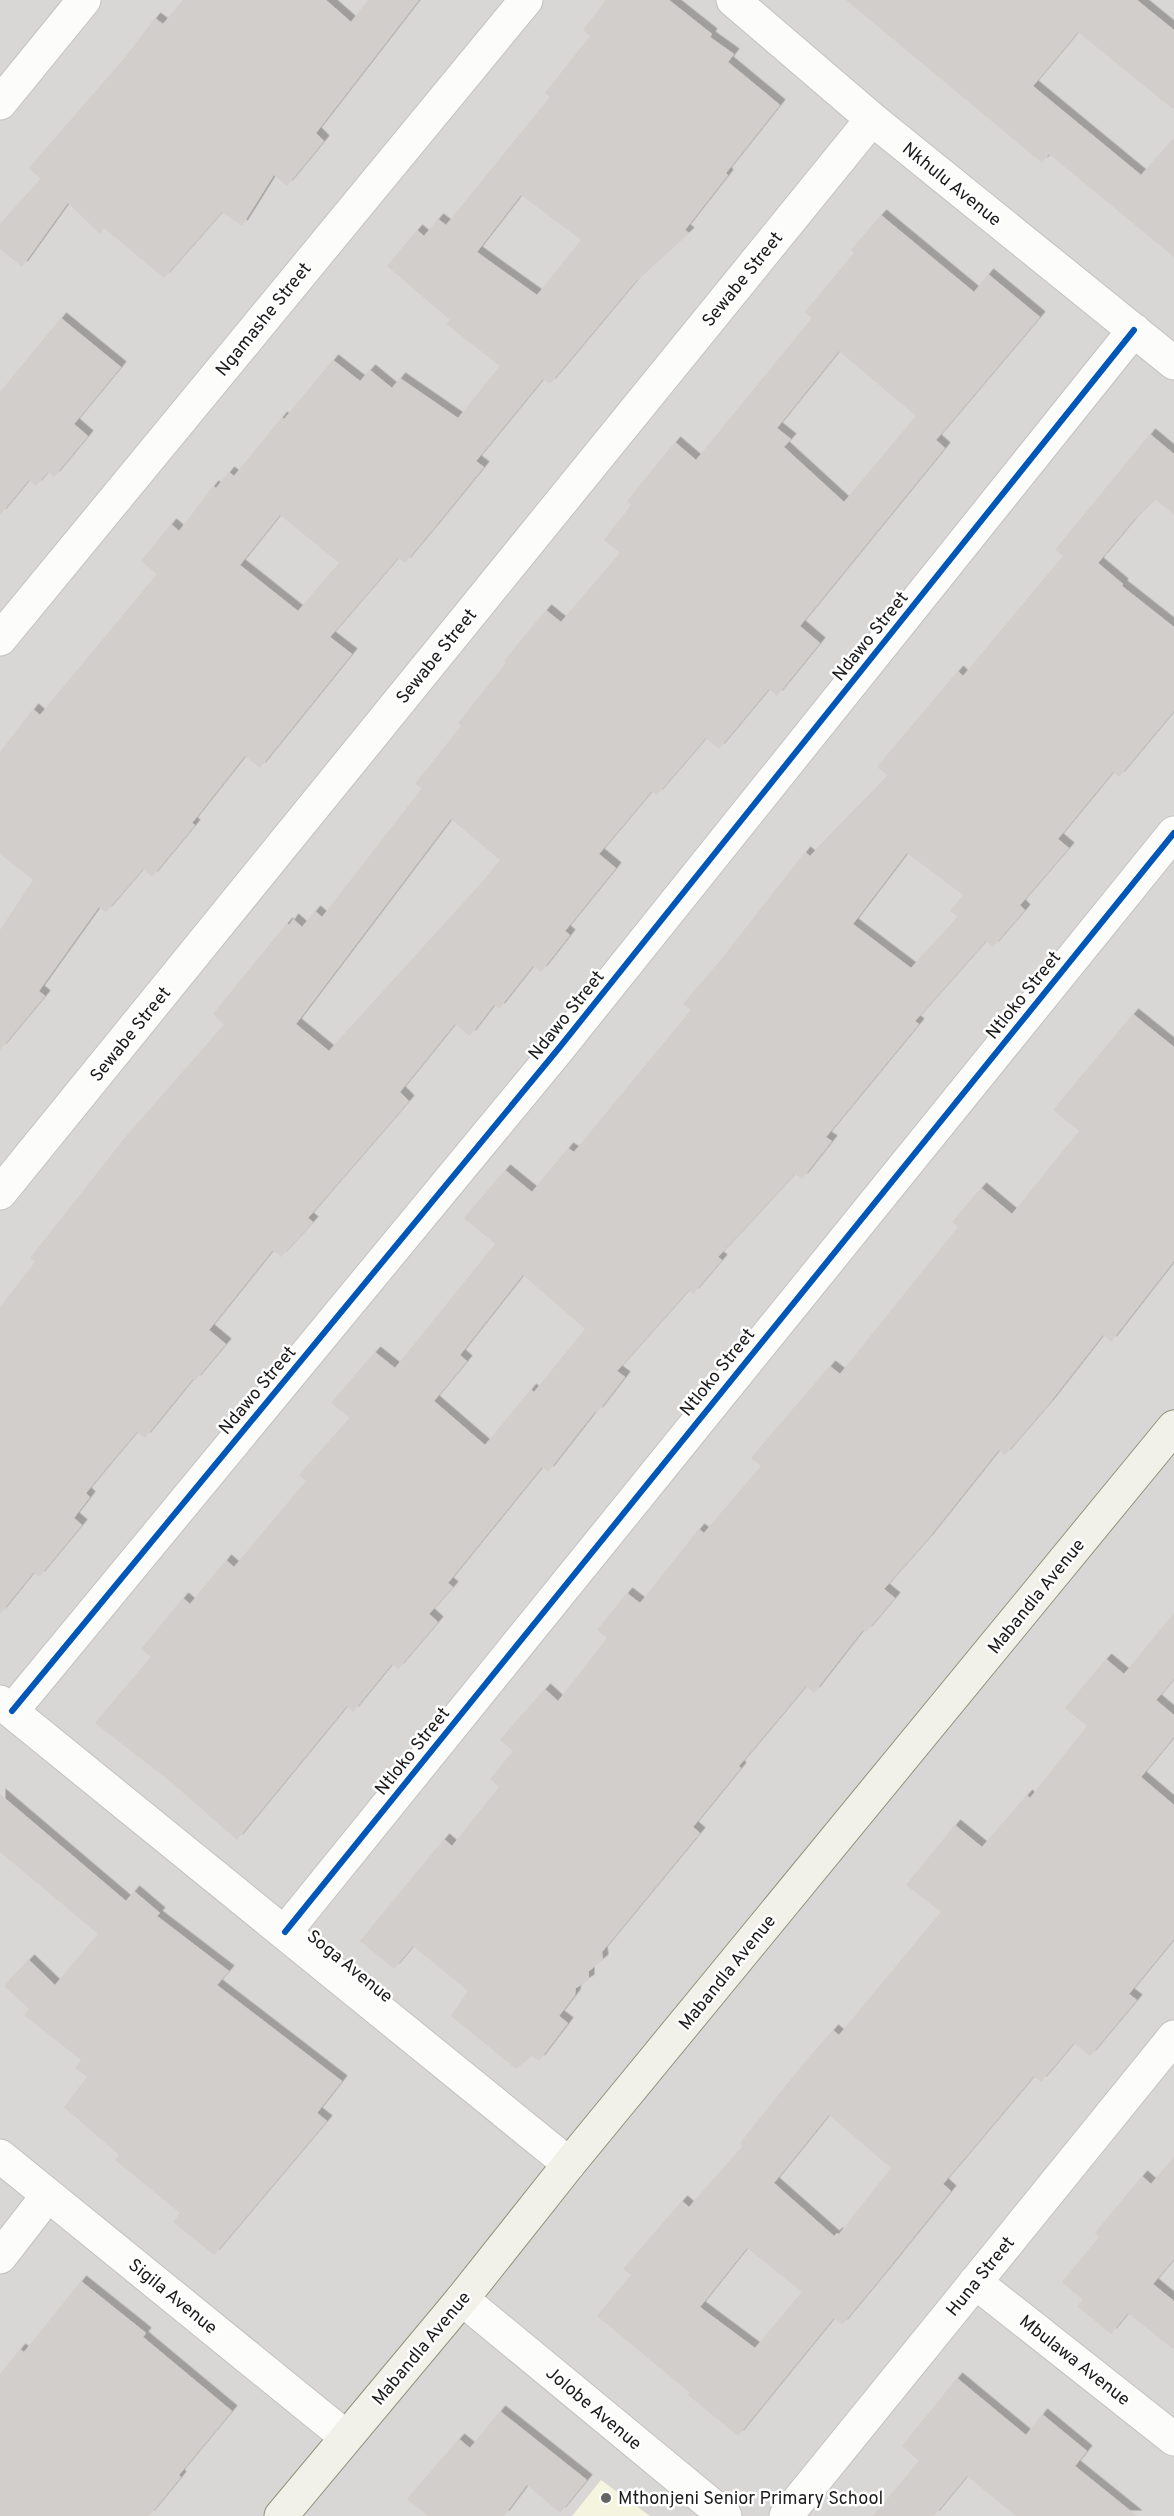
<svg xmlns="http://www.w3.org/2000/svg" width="1174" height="2516" font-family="Overpass,sans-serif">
<defs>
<filter id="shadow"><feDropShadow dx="5.5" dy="-5.5" stdDeviation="0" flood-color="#0004"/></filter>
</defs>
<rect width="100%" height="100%" fill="#eae8e4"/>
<path fill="#d9d7d5" d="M0,0h1174v2516h-1174z"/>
<path fill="#f5f4de" d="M601,2480l49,36h-78z"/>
<path fill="#d1cecb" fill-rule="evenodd" filter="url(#shadow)" d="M183,0h143l25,22 17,-22h51l-103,133 8,8 -37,45 -13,-11 -32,51 -20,-14 -58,66 -60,-50 -4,6 -32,-31 -46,64 -22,-18v-25l41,-45 -12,-11 94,-108 32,-42 8,6z
M606,0h63l43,34 -2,3 24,17 -6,8 52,43 -54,68 2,2 -43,55 4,3 -53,48 -86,103 -7,-5 -67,82 8,6 -49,60 -30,36 -7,-5 -68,79 22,17 -92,114 -15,-12 -53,67 3,2 -43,52 -9,-8 -37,43 -7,-5 -60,84 6,5 -45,54v-120l33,-50 -33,-26v-102l33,-43 7,6 117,-141 -16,-13 30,-37 8,7 34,-45 3,2 13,-16 5,4 48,-59 2,2 49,-59 27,21 10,-11 22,18 8,-10 58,40 42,-52 -54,-42 4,-4 -63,-54 30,-36 7,6 14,-17 8,6 104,-128 -5,-4 45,-57 -7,-6zM521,195l60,45 -44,55 -60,-43zM280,515l59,48 -41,48 -58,-46z
M846,0h291l37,30v80l-96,-78 -45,54 108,89 33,-37v119l-125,-103 -7,9z
M881,215l93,77 14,-18 52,43 -104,123 9,8 -145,178 20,17 -17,21 -26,32 -8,-7 -50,60 -13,-11 -49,57 -5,-4 -53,63 17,14 -51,63 5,4 -29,37 -8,-6 -34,43 -5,-4 -24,31 -15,-12 -55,68 9,9 -101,117 5,4 -32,35 -8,-7 -64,80 17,14 -31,37 -2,-2 -48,59 -8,-6 -28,33 -23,28 4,4 -16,21 8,7 -43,52 -5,-5 -34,42v-307l35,-45 -5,-4 93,-118 101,-115 -11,-11 74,-91 2,2 4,-6 9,8 13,-16 7,6 100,-129 -7,-4 46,-58 -3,-3 48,-60 -2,-2 42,-51 15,12 59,-69 -16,-13 27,-35 -4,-4 48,-59 21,18 116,-142 -7,-6 49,-59 -3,-3zM839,351l77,65 -72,86 -60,-55 7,-8 -14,-11zM451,819l49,41 -22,27 -149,164 -33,-27z
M61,318l60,49 -47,57 14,12 -34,41 -6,-5 -12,14 -7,-6 -29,35v-123z
M1150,434l24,20v61l-19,-16 -22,22 -35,42 25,21 -1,2 52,41v84l-55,66 -6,-5 -55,67 11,9 -49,57 5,5 -32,37 -7,-6 -71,80 4,3 -93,113 6,4 -30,38 -7,-5 -77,83 4,3 -29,34 -4,-4 -72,81 8,6 -28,36 -2,-1 -47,60 -6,-5 -94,116 5,4 -24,27 9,8 -40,47 -6,-5 -39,48 -6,-6 -110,134 -66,-58 -76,-59 56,-66 -10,-8 42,-51 7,6 36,-44 8,7 72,-86 -7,-6 51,-57 -19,-15 44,-51 20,16 100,-124 -31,-26 41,-48 27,22 36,-44 6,4 117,-142 -8,-6 37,-43 85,-109 5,4 78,-80 -11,-9 81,-96 5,5 100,-120 -8,-6zM907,853l56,42 -13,16 8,6 -47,51 -58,-44zM523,1275l62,54 -51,63 -3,-3 -46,56 -51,-44 33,-40 -7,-6z
M1133,1014l41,33v214l-63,81 -8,-7 -54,69 -44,51 -6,-5 -71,89 -44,50 11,9 -29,34 -3,-2 -49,63 -8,-7 -67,80 2,2 -48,59 7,6 -98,119 1,8 -14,11v9l-13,8 -1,7 -16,21 9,7 -29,38 -7,-5 -16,13 -65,-53 17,-25 -55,-45 -19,23 -34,-28 84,-102 8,7 47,-59 -9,-8 23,-28 -13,-11 45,-51 13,12 49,-63 -10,-8 30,-37 13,10 59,-74 5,4 57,-67 -10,-8 79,-92 10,8 118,-147 -6,-5 29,-34 31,26 67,-83 -26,-21z
M1174,1613v66l-18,21 18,15v22l-33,40 33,28v134l-45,55 8,6 -47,56 -16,-13 -33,39 -7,-6 -91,108 8,7 -66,82 -43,52 -8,-7 -96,118 -50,-41 2,-2 -93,-77 34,-41 -8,-6 59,-68 7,6 54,-61 -3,-3 59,-74 34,-39 6,5 102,-123 -35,-27 49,-60 27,22 45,-52 3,3 57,-72 -22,-18 41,-49 18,15zM829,2115l62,53 -52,66 -2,-1 -3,3 -60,-53zM747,2248l55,44 -47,56 -55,-41z
M0,1794l126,107 8,-10 26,22 -3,3 72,55 -12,14 125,96 -25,32 10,8 -113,134 -41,-33 7,-9 -65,-53 4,-5 -55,-48 23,-30 -12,-9 6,-8 -57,-45 5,-6 -25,-23 25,-26 26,25 43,-51 -98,-82z
M1174,2157v102l-21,25 21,17v49l-46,-37 -17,21 -34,-28 6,-6 -21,-18 37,-45 -4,-4 47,-57 9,8z
M81,2281l65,52 -3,4 89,74 -53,64 2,2 -32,39h-149v-142l20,-25 4,3z
M957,2378l69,57 16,-21 45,37 -12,15 62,50h-121l-49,-40 -33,40h-61l46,-55 -17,-15z
M500,2411l87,69 -27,33 -33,-28 -23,31h-76l-21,-17 52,-60 11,9z"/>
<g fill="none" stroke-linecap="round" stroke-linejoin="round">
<defs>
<path id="street" d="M733,0l139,119 302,244
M0,103l84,-103
M0,639l526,-639
M0,1193l872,-1074
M0,1702l569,462
M12,1711l547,-663 575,-718
M285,1932l889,-1099
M0,2156l346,281
M0,2257l48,-62
M975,2282l199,157
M462,2299l263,217
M786,2516l388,-479"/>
<path id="secondary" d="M281,2516l181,-217 107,-135 605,-737"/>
</defs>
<use href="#street" stroke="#c2c2c0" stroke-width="35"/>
<use href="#secondary" stroke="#92937d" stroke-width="35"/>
<use href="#street" stroke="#fcfcfb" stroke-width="33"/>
<use href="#secondary" stroke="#f2f1e9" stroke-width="33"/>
<defs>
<path id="cycleway" d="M12,1711l547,-663 575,-718
M285,1932l889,-1099"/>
</defs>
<use href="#cycleway" stroke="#fff" stroke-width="10"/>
<use href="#cycleway" stroke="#0057b8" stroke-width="6"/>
</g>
<circle fill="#636361" stroke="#fff" stroke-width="2" cx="606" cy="2498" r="6"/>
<g text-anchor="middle" stroke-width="5" stroke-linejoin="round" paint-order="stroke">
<g font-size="18" fill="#1b1b1b" stroke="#fff">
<text transform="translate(952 184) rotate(39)" y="6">Nkhulu Avenue</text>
<text transform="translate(742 279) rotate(-51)" y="6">Sewabe Street</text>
<text transform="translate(263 319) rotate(-51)" y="6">Ngamashe Street</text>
<text transform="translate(870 636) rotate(-51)" y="6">Ndawo Street</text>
<text transform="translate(436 656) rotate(-51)" y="6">Sewabe Street</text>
<text transform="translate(1023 995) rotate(-51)" y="6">Ntloko Street</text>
<text transform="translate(566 1015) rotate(-51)" y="6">Ndawo Street</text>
<text transform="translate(130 1034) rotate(-51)" y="6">Sewabe Street</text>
<text transform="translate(717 1372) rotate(-51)" y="6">Ntloko Street</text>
<text transform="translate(257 1390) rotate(-50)" y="6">Ndawo Street</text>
<text transform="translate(1036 1596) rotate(-51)" y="6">Mabandla Avenue</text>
<text transform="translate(412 1751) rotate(-51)" y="6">Ntloko Street</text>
<text transform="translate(350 1966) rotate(39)" y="6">Soga Avenue</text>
<text transform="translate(727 1972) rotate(-51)" y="6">Mabandla Avenue</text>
<text transform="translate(980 2276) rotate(-51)" y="6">Huna Street</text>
<text transform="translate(173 2296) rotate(39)" y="6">Sigila Avenue</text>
<text transform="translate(421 2348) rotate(-50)" y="6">Mabandla Avenue</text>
<text transform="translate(1075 2360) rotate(38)" y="6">Mbulawa Avenue</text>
<text transform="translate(594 2408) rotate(40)" y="6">Jolobe Avenue</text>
</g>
<g font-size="18" fill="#1b1b1b" stroke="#fff" text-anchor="start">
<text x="618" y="2504">Mthonjeni Senior Primary School</text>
</g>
</g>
</svg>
